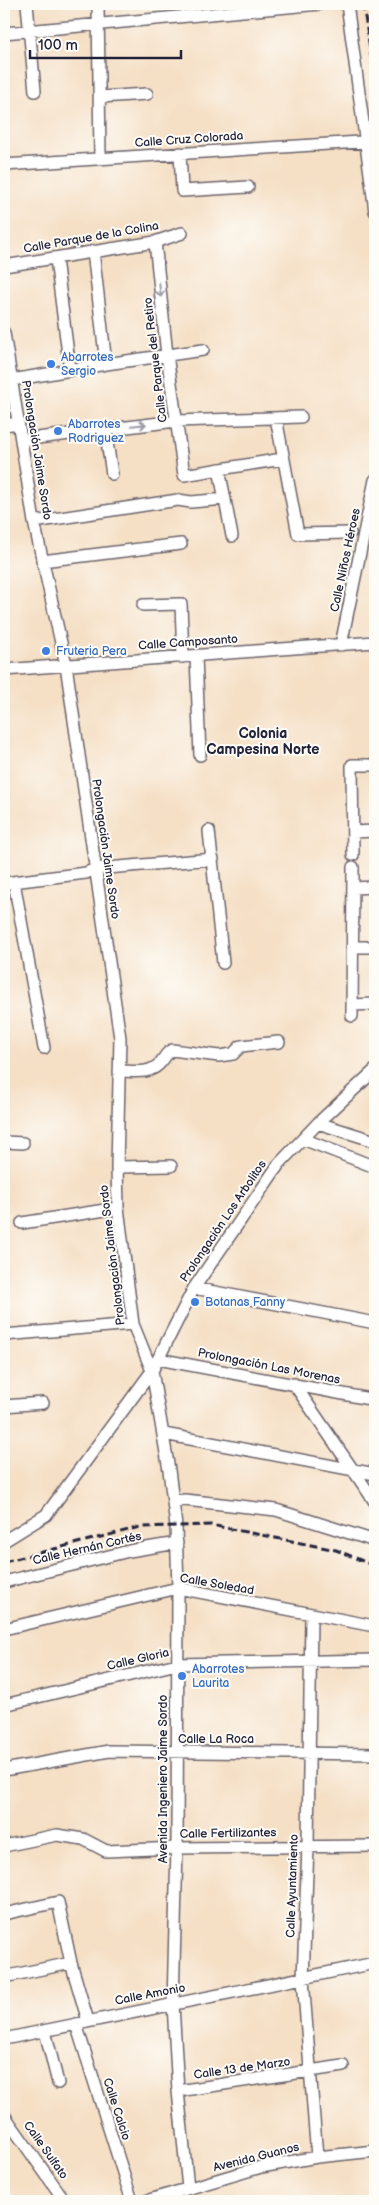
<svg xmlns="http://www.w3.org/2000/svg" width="379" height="2205" font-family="'Balsamiq Sans',sans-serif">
<rect width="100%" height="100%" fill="#fdfcf7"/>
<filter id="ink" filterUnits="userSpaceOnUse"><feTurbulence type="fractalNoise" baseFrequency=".02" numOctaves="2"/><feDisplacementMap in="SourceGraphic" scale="10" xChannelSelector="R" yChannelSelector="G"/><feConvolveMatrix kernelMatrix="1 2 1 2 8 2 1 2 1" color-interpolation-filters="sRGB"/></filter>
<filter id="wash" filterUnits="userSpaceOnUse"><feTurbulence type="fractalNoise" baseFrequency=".0096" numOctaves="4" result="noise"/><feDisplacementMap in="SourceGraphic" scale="20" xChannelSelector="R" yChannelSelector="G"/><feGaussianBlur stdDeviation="1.12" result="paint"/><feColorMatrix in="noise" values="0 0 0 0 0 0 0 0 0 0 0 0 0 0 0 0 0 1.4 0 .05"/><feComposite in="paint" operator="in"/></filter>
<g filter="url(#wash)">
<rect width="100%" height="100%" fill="#f5dfc5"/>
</g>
<g filter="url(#ink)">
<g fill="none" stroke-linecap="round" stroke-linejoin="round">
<defs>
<path id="street" d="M27,4l8,87
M98,4l2,154
M347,4l28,207
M4,33l316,-29
M100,97l47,-3
M180,153l2,38 66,-4
M4,165l371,-24
M155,242l12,113 17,120 98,-16
M93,251l13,113
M56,259l14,111
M4,266l151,-24 27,-9
M4,333l30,189 32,143 54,373 -3,129 1,41 15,116 19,47 17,99 7,56 2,62 -1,260 -4,156 5,87 10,97
M12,380l94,-16 97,-14
M276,418l22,116 52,-1
M4,425l14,-2
M105,429l7,45
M21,440l155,-19 125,-4
M219,469l13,67
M34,522l144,-22 13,2 34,-3
M42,561l139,-17
M143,605l38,-1 2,53
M341,645l34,-165
M196,656l4,99
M4,670l371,-28
M209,831l14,132
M353,832l22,-1
M353,855l-1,-90h23
M14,882l30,166
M4,883l82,-10 9,-4 118,-10
M353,888l22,-1
M352,947h23
M352,1005l23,-1
M352,1016l1,-149
M119,1071c15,0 32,4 42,-9 5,-6 5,-9 11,-12l47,6 14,-2 8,-8 38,-4
M318,1123l57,18
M303,1139l72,28
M4,1142l19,1
M117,1167l54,-1
M22,1223l96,-15
M194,1288l181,35
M4,1335l129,-11
M158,1359l217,41
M294,1384l81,118
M4,1406l39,-3
M164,1434l211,40
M173,1501l12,-1 91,10 99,31
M4,1541l42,-26 106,-144 42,-83 85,-124 39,-41 57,-53
M4,1582l125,-31 48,-8
M311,1615l-3,231 -5,133 14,178
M4,1629l174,-41 191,37
M4,1705l173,-41 198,-4
M4,1770l105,-19 266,3
M4,1846l53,-11 26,4 23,12 71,-3 198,-2
M4,1914l54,-12 13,61 17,58
M4,1977l67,-14
M76,2024l56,177
M45,2031l13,52
M4,2039l371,-76
M178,2091l165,-25
M4,2115l61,86
M146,2201l115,-34 56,-10 58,-6"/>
</defs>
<use href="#street" stroke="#6c646b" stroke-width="14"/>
<use href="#street" stroke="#fff" stroke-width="11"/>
<path stroke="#22223b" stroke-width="3" stroke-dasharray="8 4" stroke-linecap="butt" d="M363,4l12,77
M4,1562l136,-35 71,-2 125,25 39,16"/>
</g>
<defs><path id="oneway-shaft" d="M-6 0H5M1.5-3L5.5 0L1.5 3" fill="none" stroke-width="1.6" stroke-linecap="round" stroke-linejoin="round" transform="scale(1.25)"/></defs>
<g stroke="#9c9ca7">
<use href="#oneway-shaft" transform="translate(160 290) rotate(84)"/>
<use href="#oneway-shaft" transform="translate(139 425) rotate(-6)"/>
</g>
</g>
<g fill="#3f7fe0" stroke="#fdfcf7" stroke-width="2">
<circle cx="51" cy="364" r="5"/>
<circle cx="58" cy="431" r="5"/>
<circle cx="46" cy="651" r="5"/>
<circle cx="195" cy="1302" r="5"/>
<circle cx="182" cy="1676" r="5"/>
</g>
<g text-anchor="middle" stroke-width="4" stroke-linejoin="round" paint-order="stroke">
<g font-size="12" fill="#22223b" stroke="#fdfcf7">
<text transform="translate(189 139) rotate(-4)" y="4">Calle Cruz Colorada</text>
<text transform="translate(91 237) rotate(-10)" y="4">Calle Parque de la Colina</text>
<text transform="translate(155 360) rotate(-97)" y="4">Calle Parque del Retiro</text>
<text transform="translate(37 450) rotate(81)" y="4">Prolongación Jaime Sordo</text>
<text transform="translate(345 560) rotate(-78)" y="4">Calle Niños Héroes</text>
<text transform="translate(188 642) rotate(-4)" y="4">Calle Camposanto</text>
<text transform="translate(106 849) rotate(82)" y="4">Prolongación Jaime Sordo</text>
<text transform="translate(223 1221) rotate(-56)" y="4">Prolongación Los Arbolitos</text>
<text transform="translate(112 1255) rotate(-97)" y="4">Prolongación Jaime Sordo</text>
<text transform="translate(269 1366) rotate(11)" y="4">Prolongación Las Morenas</text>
<text transform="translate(87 1548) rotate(-13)" y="4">Calle Hernán Cortés</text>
<text transform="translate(217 1584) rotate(10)" y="4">Calle Soledad</text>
<text transform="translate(138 1659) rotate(-13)" y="4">Calle Gloria</text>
<text x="216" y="1743">Calle La Roca</text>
<text transform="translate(163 1779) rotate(-90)" y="4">Avenida Ingeniero Jaime Sordo</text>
<text transform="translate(228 1833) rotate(-1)" y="4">Calle Fertilizantes</text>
<text transform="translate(292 1886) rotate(-88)" y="4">Calle Ayuntamiento</text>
<text transform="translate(150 1994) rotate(-11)" y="4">Calle Amonio</text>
<text transform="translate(242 2068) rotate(-8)" y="4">Calle 13 de Marzo</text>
<text transform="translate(117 2109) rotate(72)" y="4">Calle Calcio</text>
<text transform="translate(46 2150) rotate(55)" y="4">Calle Sulfato</text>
<text transform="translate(256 2157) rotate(-14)" y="4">Avenida Guanos</text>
</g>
<g font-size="12" fill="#366cbe" stroke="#fdfcf7" text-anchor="start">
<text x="61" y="361">Abarrotes<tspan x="61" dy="14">Sergio</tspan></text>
<text x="68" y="428">Abarrotes<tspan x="68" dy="14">Rodriguez</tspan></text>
<text x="56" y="655">Fruteria Pera</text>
<text x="205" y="1306">Botanas Fanny</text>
<text x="192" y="1673">Abarrotes<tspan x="192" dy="14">Laurita</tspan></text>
</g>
<g font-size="14" font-weight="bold" fill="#22223b" stroke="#fdfcf7">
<text x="263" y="738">Colonia<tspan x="263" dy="16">Campesina Norte</tspan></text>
</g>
</g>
<rect width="379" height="2205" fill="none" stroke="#fdfcf7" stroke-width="20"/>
<path d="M30 50v8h151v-8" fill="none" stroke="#22223b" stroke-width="2.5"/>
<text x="38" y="50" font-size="15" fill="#22223b" stroke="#fdfcf7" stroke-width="4" paint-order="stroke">100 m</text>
</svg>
